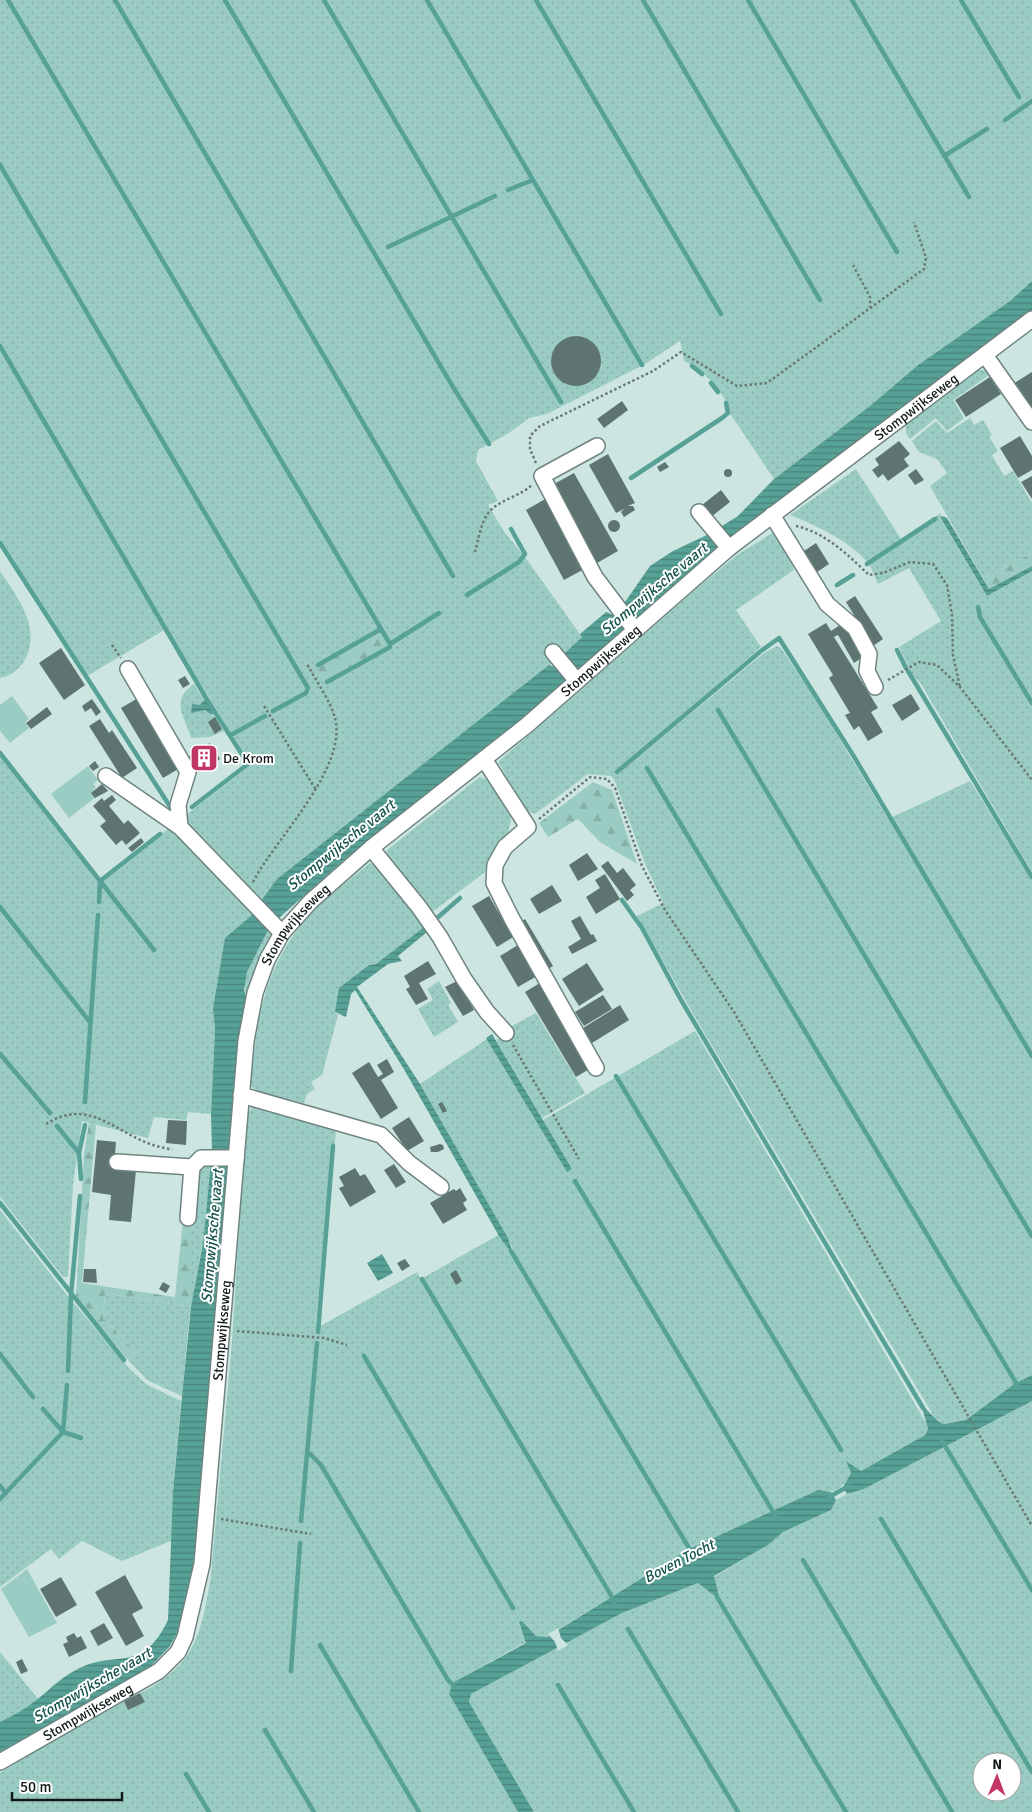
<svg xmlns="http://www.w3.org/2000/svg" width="1032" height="1812" font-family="Signika,sans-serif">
<defs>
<pattern id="grass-dots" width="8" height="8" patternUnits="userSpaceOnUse" patternTransform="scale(1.25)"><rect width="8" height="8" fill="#9bccc3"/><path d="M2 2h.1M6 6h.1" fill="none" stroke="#84afa7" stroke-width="1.8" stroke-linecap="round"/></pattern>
<pattern id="forest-firs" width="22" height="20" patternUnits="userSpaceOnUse" patternTransform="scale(1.25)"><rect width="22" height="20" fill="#9bccc3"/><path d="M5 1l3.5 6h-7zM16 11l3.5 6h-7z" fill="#84afa7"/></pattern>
<pattern id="water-rules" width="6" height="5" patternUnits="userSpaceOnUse" patternTransform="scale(1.25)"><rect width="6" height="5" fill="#57a196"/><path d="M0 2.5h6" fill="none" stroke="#478279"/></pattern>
</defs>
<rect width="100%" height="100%" fill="#cde5e1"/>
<path fill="url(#grass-dots)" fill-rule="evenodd" d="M0,0h428l48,80 -47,-80h603v281l-22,20 -92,64 -48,41 -96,73 -45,-67c-3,-21 -27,-42 -45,-51l-4,-20 -35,23 -98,50 -18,4 -20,15 -31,17 -2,11 22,40 -10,4 17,28 20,24 57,80 -9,10 -296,232 -64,130 2,20 -4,85 -23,-2 -2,8 -32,-3 -6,21 -66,-17 -9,64 -5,92h-5l-63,-80v-442l100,126 151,-116 -85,-136 -79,47 -87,-133z
M978,370h11l3,3 -39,27 11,18 -17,13 -11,-13 -26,21 -4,-6v-8z
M970,418l4,7 9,-5 9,15 -3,2 9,14 -6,4 12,21 9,-5 19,32v50l-49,25 -53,-92 17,-13 -10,-14 -18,-7 -7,-11 24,-20 11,12z
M856,469l45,70 -34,23c-19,-22 -50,-36 -77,-47z
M941,513l-1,5 47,78 45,-25v301l-111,-188 -9,-10 -13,-27 42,-26 -32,-53 -31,16 -8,-19 66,-45v-4z
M774,532l16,25 4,13 -58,40 25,37 -147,127h4l146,-121 13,-7 4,2 32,47 75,124 82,-38 62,98v496l-18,9 -48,36 -22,4 -9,-6 -233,-389 -65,-113 26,-13 -19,-42 -30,-82 -3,-3 -23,-2 -53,40 -9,-4 -28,-48 204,-178 35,-29z
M0,571c9,14 20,28 26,44 11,25 2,57 -26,63z
M194,684l10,16 -7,12c13,-8 21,10 27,19l-14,6 -19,1c-6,-21 -22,-37 3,-54z
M480,777l8,3 22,34 1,6 -3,13 -23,39 -54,41 -44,-55v-8z
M370,863l9,5 45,59 -48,37 -8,1 -33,47 3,3 -16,60 -11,7 4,7 -8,5 -3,9 -46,-12 -8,-5c7,-65 13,-119 59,-170 18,-20 41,-36 61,-53z
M270,925l2,13 -26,59c-7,-23 13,-51 24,-72z
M439,981l12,22 -3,2 10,17 -24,15 -16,-28 15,-9 -6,-11z
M536,1013l49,80 -43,25 -46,-78 16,-9 -2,-4z
M695,1031l231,392 2,6 -3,6 -64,36 -14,-9 4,11c-10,17 -14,21 -33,17l-131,60 -141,87 -10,-1 -14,-15 -3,2 7,19 -74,41 -3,11 69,118h-518v-39c33,-20 65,-41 99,-59 29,-16 61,-26 83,-52 20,-23 24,-58 29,-87l21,-233 14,-226 8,-11 82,21 -1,19h-3l-16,179 6,1 95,-53 4,7 79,-45 19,30 -11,-26 -88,-154 67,-45 80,132 5,-2 -29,-49z
M211,1163l-8,81 -14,75 -7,77 -35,-16 -19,-20 8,-8 -33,-34 2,-25 86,14v-86l7,-53z
M0,1210l67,85 61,72 18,17 35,17 -8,91v48l-51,21 -40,-20 -23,18 -8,-10 -51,38z
M1032,1401v411h-498l-65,-110 2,-8 151,-81 76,-30 22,16 -6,-22 54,-32 15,-13 48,-22 5,-10 11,-6 17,-5zM982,1762h30v30h-30z
M0,1652l38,47 -15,11 -23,12z"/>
<path fill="url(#forest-firs)" d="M1032,553v13l-43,23 -6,-11z
M379,632l8,15 -63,35 -7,-14z
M593,782l19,8 25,74 -37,-22 -22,-23 -30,18 -9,-14z
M89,1123l7,2 -14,158 93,14 8,-76h8v86l-86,-14 -2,25 33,34 -8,8 -52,-62 8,-144z"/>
<path fill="#9bccc3" d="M12,696l17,23 -4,3 4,6 -19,15 -10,-12v-26z
M88,766l10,14 -5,4 3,3 -3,3 4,6 -28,22 -18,-24z
M27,1569l30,54 -28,14 -28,-48z"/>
<path fill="url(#water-rules)" d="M1032,281v29l-302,229 -215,186 -169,133 -76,68 -23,46 -3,18 2,7 -10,62 -24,331 -15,142 -5,43 -14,56 -8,15 -20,21 -150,85v-30c14,-7 27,-14 39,-24 12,-10 23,-21 37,-28 40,-22 65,6 92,-50l5,-128 9,-96 9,-89 12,-63 9,-93 -1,-37 4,-85 -2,-20 12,-71 39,-33 -3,-4 16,-22 272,-214 5,2 12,-10 -1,-4 17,-16 -2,-3 26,-22 7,3 10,-10 27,-39 23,-15 36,-17 29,-18 36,-37 96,-73 48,-41 92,-64z
M942,516l5,2 42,71 43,-23v5l-45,25 -47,-79z
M206,698l11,16h-7l-5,-4 -14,3 1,-9 8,1z
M424,927l3,5 -29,24 4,5 -14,3 -31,23 63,97 88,154 6,18 -15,-20 -94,-165 -50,-81 -4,4 -5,23 -11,-5 4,-24 30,-23 7,-1z
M492,1034l80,135 -5,3 -81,-134z
M382,1254l11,19 -15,8 -11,-18z
M1032,1375v26l-168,88 -17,5 -4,-7 8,-14 -5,-12 15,10 64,-36 3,-6 -7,-25 17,17 6,3 22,-4 48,-36z
M818,1490l13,2 5,8 -5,10 -48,22 -15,13 -54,31 6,24 -22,-17 -76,30 -151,81 -2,8 65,110h-16l-69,-118 3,-11 74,-40 -7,-21 3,-1 14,15 11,1 140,-87z"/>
<path fill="#cde5e1" d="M558,1628l3,10 7,7 -10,6 -3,-9 -7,-8z"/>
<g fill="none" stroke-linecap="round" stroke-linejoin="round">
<path stroke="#57a196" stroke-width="4.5" d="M8,0l382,644 49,-31
M115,0l338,576
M225,0l228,387 36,57
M324,0l237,402
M427,0l215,365
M536,0l185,314
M643,0l177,300
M748,0l149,252
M852,0l117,197
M961,0l58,97
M1005,120l27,-19
M944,156l43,-27
M0,165l308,523 -2,5 -33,18
M508,190l25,-10
M388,247l107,-51
M0,346l206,352 42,66 -56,43
M692,366l10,8
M711,383l7,9
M631,478l91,-60 6,-5 -2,-10
M0,543l171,265
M867,564l68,-45
M837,585l16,-10
M467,595l52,-33 6,-8 -14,-25
M978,607l2,10 52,86
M897,650l9,18
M318,665l63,-36
M908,671l124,206
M327,682l63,-35v-3
M718,710l314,526
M231,735l34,-19
M0,753l154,197
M647,768l371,618
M617,772l144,-121 18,-13 74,117 179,301
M622,900l20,28 39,72 242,408
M99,902l1,-21 60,-47
M0,907l89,114
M436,919l24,-21
M0,1054l50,59
M616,1076l225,374
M85,1102l13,-187
M57,1126l22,27
M81,1179l-2,-26 6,-28
M575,1181l200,334
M0,1203l124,157
M511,1251l181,302
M422,1279l193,323
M318,1332l15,-186
M0,1354l33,43
M364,1356l149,252
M68,1371l3,-76 9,-99
M43,1409l20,23 18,6
M942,1441l90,149
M307,1451l14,14 127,215 6,6
M0,1486l6,7
M829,1497l20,-11
M0,1499l63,-67 4,-47
M881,1519l151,253
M301,1521l16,-178
M803,1560l149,252
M717,1597l129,215
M628,1629l110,183
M320,1645l99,167
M291,1671l9,-128
M558,1685l76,127
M265,1730l49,82
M186,1774l23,38"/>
</g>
<path fill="#5e7470" d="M551 361a25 25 0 1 1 50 0a25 25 0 1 1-50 0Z
M1032,372v37l-19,-25z
M990,377l11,17 -35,23 -11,-17z
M622,401l6,9 -24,18 -7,-9z
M1020,436l12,20v14l-14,8 -18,-30z
M899,441l11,13 -6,5 5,7 -21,15 -5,-7 -5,4 -6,-8 7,-5 -4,-6z
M608,454l27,49 -7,3h5l2,4 -11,7 -3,-5 3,-3 -8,4 -27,-48z
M665,462l4,5 -9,5 -3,-5z
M916,469l8,11 -9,5 -7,-10z
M724 473a4 4 0 1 1 8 0a4 4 0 1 1-8 0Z
M574,473l44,78 -21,12 -43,-79z
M1032,476v23l-11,-17z
M721,490l9,12 -19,15 -9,-12z
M547,498l39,70 -22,12 -38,-70z
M608 526a6 6 0 1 1 12 0a6 6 0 1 1-12 0Z
M816,543l13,21 -15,10 -13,-21z
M855,596l28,43 -10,7 -27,-44z
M826,623l5,8 12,-8 20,34 -9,6 -16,-28 -4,2 44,71 -7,4 12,20 -15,9 -9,-15 -5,4 -9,-15 5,-2 -21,-35 4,-3 -25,-41z
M61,648l24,37 -21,15 -25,-37z
M185,676l5,8 -7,4 -5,-8z
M911,694l9,15 -18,12 -10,-16z
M138,698l42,70 -17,10 -42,-70z
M92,699l9,13 -5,4 -5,-8 -6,4 -3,-6z
M47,707l5,7 -21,15 -5,-6z
M215,717l7,12 -7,5 -7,-12z
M100,719l9,14 3,-3 25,38 -15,10 -33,-52z
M210,743l10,16 -22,13 -10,-15z
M95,761l4,6 -6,4 -4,-5z
M102,784l6,7 -13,7 -4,-5z
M112,795l4,5 -7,6 15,18 4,-4 12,13 -14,12 -4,-5 -6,5 -16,-19 6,-5 -13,-15 9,-8 2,3z
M141,838l3,4 -12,10 -4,-4z
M587,853l11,16 -20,12 -9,-16z
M608,861l9,12 6,-5 13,17 -6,5 4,5 -7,6 -26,-35z
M605,874l15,25 -24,15 -10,-17 14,-9 -5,-8z
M552,885l10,16 -23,13 -9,-15z
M489,896l24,41 -16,10 -25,-41z
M580,916l11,19 2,-1 4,7 -25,13 -4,-7 13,-8 -10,-18z
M525,919l28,47 -8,5 -28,-47z
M518,945l19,31 -19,11 -18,-31z
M428,961l8,13 -17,9 9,16 -12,6 -10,-16 4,-2 -6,-11z
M587,963l17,27 -25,16 -17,-27z
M457,981l17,29 -11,6 -18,-29z
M540,983l51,85 -15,9 -51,-85z
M603,995l9,14 -28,17 -9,-14z
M620,1005l9,15 -37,23 -9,-15z
M387,1059l7,13 -13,8 17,28 -17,11 -29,-46 17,-11 9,15 5,-3 -6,-9z
M442,1102l5,9 -4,2 -5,-9z
M409,1117l15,24 -17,10 -15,-23z
M168,1120l19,1 -1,24 -20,-2z
M97,1140l19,2 -2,26 22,2 -5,52 -22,-2 2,-25 -19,-3z
M440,1144l3,1 1,4 -6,3h-7l-1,-5z
M394,1164l12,18 -10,6 -12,-18z
M355,1168l5,8 5,-2 11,18 -26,15 -11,-19 5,-2 -5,-9z
M460,1188l7,12 -4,3 4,7 -24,14 -13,-21 24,-14 2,2z
M405,1259l5,7 -8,5 -5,-8z
M84,1269h12l1,14 -14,-1z
M456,1270l6,11 -6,4 -6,-11z
M163,1282l7,4 -4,7 -7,-4z
M125,1575l18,33 -11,6 12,22 -18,10 -31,-54z
M61,1577l16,28 -21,12 -16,-28z
M104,1623l9,15 -15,8 -8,-15z
M74,1633l3,5 4,-2 6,12 -18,9 -6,-13 5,-2 -2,-5z
M22,1659l6,12 -7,3 -5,-12z
M140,1693l5,9 -17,8 -4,-9z"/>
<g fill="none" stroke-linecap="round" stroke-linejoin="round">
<defs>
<g id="minor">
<path d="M985,355l47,67"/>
<path d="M597,446l-55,30 53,101 40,53"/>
<path d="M699,512l30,36"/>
<path d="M772,515l55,89 28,24 14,26 -2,17 8,16"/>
<path d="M553,652l24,29"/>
<path d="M128,669l60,103 -10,33 2,22"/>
<path d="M484,759l44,68 -23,20 -10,18 -1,18 18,36 84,149"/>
<path d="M106,776l74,51 102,106"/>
<path d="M371,848l48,59 21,30 24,42 23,33 19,21"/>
<path d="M241,1095l140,40 28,28 32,24"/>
<path d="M117,1162l75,5 9,-9h35"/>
<path d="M188,1218l4,-51"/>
<path id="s1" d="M0,1762l159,-91 19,-19 7,-15 17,-73 44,-523 9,-48 12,-33 15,-27 29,-32 60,-53 156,-123 202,-177 303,-229"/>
</g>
</defs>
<use href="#minor" stroke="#6e8480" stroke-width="18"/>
<path stroke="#697976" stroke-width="2.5" stroke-dasharray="2.5 2.5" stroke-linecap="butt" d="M853,265l17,32v10
M536,463l-6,-14v-13l10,-10 113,-55 28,-19 56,34 30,-3 157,-114 2,-11 -12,-36
M796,526c30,7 52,29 73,49l14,-2 27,-11 23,2 14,21 5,30 1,40 7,32
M475,552c4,-13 6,-34 17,-43 11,-10 28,-13 40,-24
M112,645l9,13
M888,680l31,-18 18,3 23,22 72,93
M264,706l52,84
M539,819l51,-42 17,2 8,9 27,78 23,44 69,102 298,514
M253,882c22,-43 95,-114 82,-164 -5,-18 -19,-37 -28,-54
M513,1045l66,114
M46,1124c43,-27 68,8 107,21 6,2 13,3 19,5
M237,1331l87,7 23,7
M221,1519l90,15"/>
<use href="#minor" stroke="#fff" stroke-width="15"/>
</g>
<defs>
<symbol id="building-square" viewBox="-11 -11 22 22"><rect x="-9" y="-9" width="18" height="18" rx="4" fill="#c13567" stroke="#fff"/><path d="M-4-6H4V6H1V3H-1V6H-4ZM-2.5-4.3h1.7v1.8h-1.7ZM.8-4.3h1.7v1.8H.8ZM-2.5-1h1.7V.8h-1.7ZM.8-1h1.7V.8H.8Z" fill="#fff"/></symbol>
</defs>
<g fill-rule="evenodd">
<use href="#building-square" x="188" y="742" width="32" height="32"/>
</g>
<g text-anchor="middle" stroke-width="4" stroke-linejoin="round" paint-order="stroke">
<g font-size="14" fill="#111918" stroke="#fff">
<text dy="5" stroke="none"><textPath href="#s1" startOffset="1766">Stompwijkseweg</textPath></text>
<text dy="5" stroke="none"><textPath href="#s1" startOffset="1361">Stompwijkseweg</textPath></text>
<text dy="5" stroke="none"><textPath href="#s1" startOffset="956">Stompwijkseweg</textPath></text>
<text dy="5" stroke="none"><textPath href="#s1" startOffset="536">Stompwijkseweg</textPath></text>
<text dy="5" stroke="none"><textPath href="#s1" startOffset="101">Stompwijkseweg</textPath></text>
</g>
<g font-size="14" fill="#111918" stroke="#fff" text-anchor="start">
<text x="223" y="763">De Krom</text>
</g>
<g font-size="15" font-style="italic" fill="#14534c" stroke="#fff">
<text transform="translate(654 589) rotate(-40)" y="5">Stompwijksche vaart</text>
<text transform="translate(341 845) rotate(-39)" y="5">Stompwijksche vaart</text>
<text transform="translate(212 1236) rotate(-85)" y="5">Stompwijksche vaart</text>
<text transform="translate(679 1561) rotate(-27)" y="5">Boven Tocht</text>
<text transform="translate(92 1685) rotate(-30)" y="5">Stompwijksche vaart</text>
</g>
</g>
<g transform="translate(997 1777) rotate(1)"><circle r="24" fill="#ffffff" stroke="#a0a3a3"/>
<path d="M0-4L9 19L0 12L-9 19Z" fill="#c13567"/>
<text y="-8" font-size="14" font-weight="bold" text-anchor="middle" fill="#111918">N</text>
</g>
<path d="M12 1792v8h110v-8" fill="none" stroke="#111918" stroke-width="2.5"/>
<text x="20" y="1792" font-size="15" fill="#111918" stroke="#ffffff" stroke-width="4" paint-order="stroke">50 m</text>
</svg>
